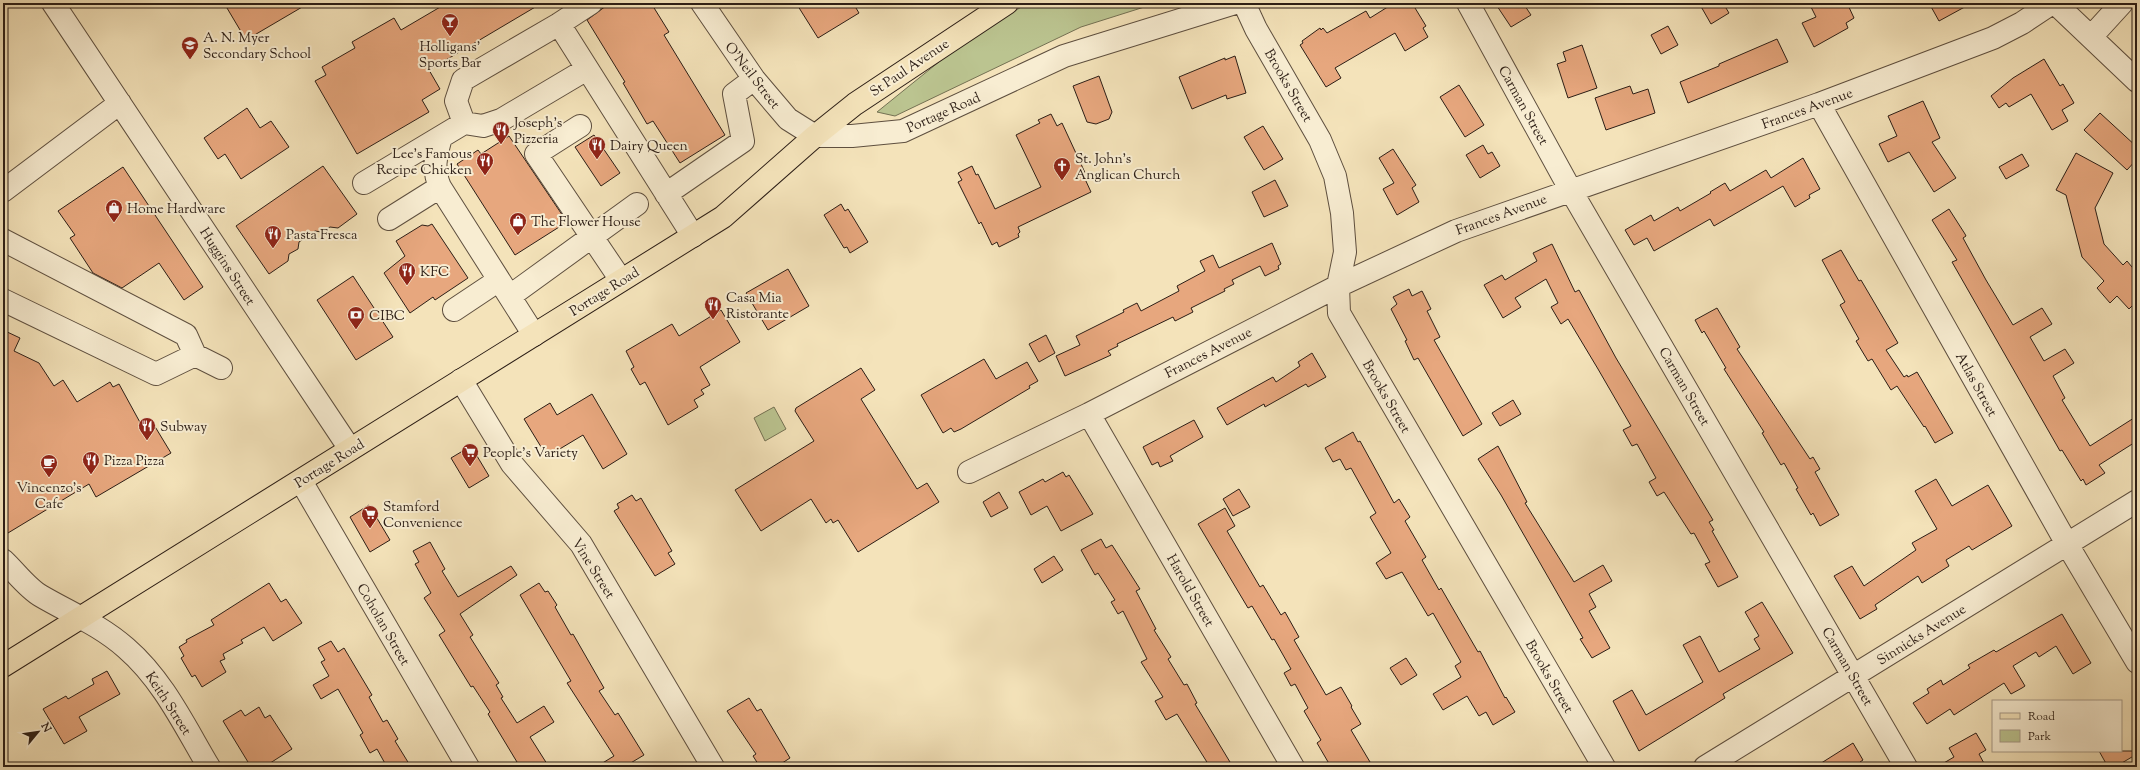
<svg xmlns="http://www.w3.org/2000/svg" width="2140" height="770" font-family="'Sorts Mill Goudy',serif">
<rect width="100%" height="100%" fill="#f4e3ba"/>
<filter id="stains"><feTurbulence type="fractalNoise" baseFrequency=".005" numOctaves="4"/><feColorMatrix values="0 0 0 0 .2 0 0 0 0 .09 0 0 0 0 .02 0 0 0 .5 -.17"/></filter>
<radialGradient id="worn" r=".72"><stop offset=".6" stop-color="#630" stop-opacity="0"/><stop offset="1" stop-color="#630" stop-opacity=".3"/></radialGradient>
<path fill="#bbc490" stroke="#747153" d="M1028,3h129l-76,24 -186,89 -18,-4 89,-72z
M774,407l12,22 -21,12 -11,-23z"/>
<path fill="#e7a77e" stroke="#2c1e16" d="M224,3h85l-63,37z
M447,3h95l-113,67 11,19 -18,11 7,12 -72,42 -42,-73 11,-6 -4,-8 33,-19 -3,-6 42,-24 7,12z
M610,3h41l18,29 -5,3 61,100 -45,28 -27,-42 -6,3 -24,-41 2,-1 -38,-62z
M796,3h57l6,10 -41,25z
M1394,3h18l14,23 -3,2 5,9 -23,14 -10,-18 -60,35 6,10 -15,9 -26,-42 3,-2 -1,-2 18,-13 1,2 2,-2 4,5 39,-22 4,7z
M1495,3h28l8,12 -20,12z
M1699,3h24l6,10 -18,11z
M1809,3h38l7,15 -8,5 2,5 -34,19 -12,-24 14,-6z
M1929,3h43l-33,18z
M1668,26l10,19 -17,9 -10,-19z
M1777,39l11,23 -100,41 -8,-21 39,-16v-2z
M1582,45l15,43 -29,10 -11,-34 9,-3 -3,-9z
M1235,56l11,37 -19,6 -1,-4 -34,14 -13,-32 46,-19v2z
M2044,59l16,27 3,-2 11,19 -12,7 6,11 -16,9 -21,-36 -22,13 -3,-4 -7,5 -8,-12 22,-18z
M1099,76l13,36 -3,7 -13,5 -9,-2 -14,-36z
M1459,85l25,40 -19,12 -25,-40z
M1630,86l3,8 15,-5 7,24 -49,17 -11,-32z
M1923,101l17,37 -8,4 24,36 -22,14 -25,-40 -21,10 -9,-18 18,-8 -9,-20z
M247,108l13,20 11,-7 18,26 -48,32 -16,-25 -7,5 -14,-21z
M2100,113l37,34v12l-10,11 -43,-40z
M1051,114l6,12 5,-3 25,54 -2,2 6,13 -73,35 2,5 -2,2 1,3 -20,10 -2,-5 -5,3 -11,-23 -2,2 -21,-42 4,-2 -4,-7 14,-7 4,9 2,-1 17,35 46,-22 -25,-52 24,-12 -2,-3z
M1263,126l20,33 -19,11 -20,-33z
M594,135l26,38 -19,13 -26,-39z
M509,136l58,86 -52,33 -58,-91 21,-14 3,4z
M1483,145l5,9 4,-2 8,14 -20,12 -14,-23z
M1393,149l23,36 -4,3 7,14 -22,13 -14,-26 11,-6 -15,-25z
M2076,153l37,20 -18,35 9,36 19,21 4,-4 10,12v28l-8,8 -12,-13 -7,7 -13,-15 7,-7 -22,-24 -16,-62 -10,-5z
M2022,154l7,12 -23,13 -7,-12z
M1803,158l17,31 -11,6 1,3 -15,9 -12,-21 -69,40 -4,-7 -56,32 -7,-13 -13,7 -9,-15 26,-15 3,6 24,-14 2,4 31,-18 -1,-1 15,-9 5,8 36,-21 5,8z
M323,166l34,48 -19,14 -8,-1 -9,5 -6,-1 -16,11 -1,7 -9,5 -1,7 -19,13 -33,-48z
M123,167l80,120 -19,13 -25,-37 -37,25 -29,-15 -23,-35 5,-3 -17,-24z
M1275,180l13,26 -24,11 -12,-25z
M841,204l4,7 3,-2 20,33 -18,11 -3,-6 -3,1 -20,-33z
M1949,209l16,25 1,2 -3,2 23,42 27,45 29,-17 10,16 -22,13 14,24 21,-12 9,14 -21,13 12,22 -3,2 28,46 47,-30v25l-38,24 6,8 -19,12 -3,-6 -2,2 -19,-31 -2,1 -108,-189 5,-2 -25,-40z
M432,224l36,54 -33,22 -2,-3 -23,16 -26,-40 21,-17 -9,-15 26,-16 6,1z
M1272,243l9,21 -3,2 1,3 -14,7 -5,-10 -28,14 2,4 -10,5 1,2 -34,17 2,4 -18,9 -2,-4 -56,27 1,2 -10,5 3,4 -46,21 -9,-20 24,-11 -4,-9 48,-24 -1,-2 14,-7 4,8 38,-20 -2,-5 28,-15 -5,-10 13,-6 6,13z
M1552,244l23,48 4,-2 37,68 97,162 -4,2 5,8 -2,1 26,46 -20,10 -13,-23 5,-2 -16,-29 -3,1 -27,-42 -7,4 -8,-14 7,-4 -19,-34 -5,2 -9,-16 8,-4 -33,-57 -30,-50 -7,5 -10,-17 7,-4 -12,-24 -31,19 6,9 -18,11 -19,-33 18,-10 3,5 32,-19 -4,-8z
M1841,250l18,31 2,-1 37,63 -12,7 18,27 3,-2 1,2 9,-5 36,61 -18,10 -10,-17 -1,1 -27,-41 -6,4 -19,-31 -4,2 -12,-20 3,-2 -19,-34 5,-3 -23,-42z
M788,269l21,37 -41,24 -22,-37z
M353,276l40,61 -37,23 -39,-60z
M1409,289l3,7 10,-5 9,18 -4,2 13,26 -6,3 48,84 -19,12 -45,-78 -4,2 -9,-19 2,-1 -16,-31 6,-5 -4,-7z
M1717,308l23,39 -3,2 73,110 3,-2 7,12 -5,3 24,43 -19,11 -7,-13 -2,2 -15,-26 2,-1 -14,-25 -3,2 -19,-32 2,-1 -40,-63 2,-1 -22,-37 -2,2 -7,-13z
M721,310l19,32 -40,25 10,18 -9,5 3,4 -10,6 4,7 -30,18 -23,-43 -5,3 -9,-16 3,-2 -8,-16 46,-27 7,12z
M3,330l17,8 -6,13 25,12 15,23 9,-6 14,22 33,-20 3,5 6,-3 23,42 9,-6 20,33 -75,44 -7,-13 -86,52z
M1046,335l9,18 -16,9 -10,-18z
M1312,353l14,24 -18,10 -2,-3 -41,23 -1,-3 -37,21 -10,-17 56,-31 3,5 24,-16 -2,-4z
M984,359l12,20 31,-17 11,19 -9,5 1,2 -69,41 -7,3 -3,-4 -8,5 -22,-38z
M861,368l14,22 -14,9 56,90 10,-6 12,19 -81,50 -20,-32 -5,3 -2,-4 -5,4 -15,-24 -50,32 -26,-41 79,-49 -19,-30 1,-3z
M592,394l35,60 -24,15 -20,-34 -30,18 -1,-2 -6,4 -22,-36 26,-16 7,12z
M1513,400l8,14 -21,12 -8,-13z
M1194,420l9,17 -33,19 3,5 -13,6 -2,-5 -6,3 -9,-18z
M1353,432l5,10 2,-1 34,62 5,-4 11,18 -5,4 21,36 -4,3 17,30 2,-2 37,64 2,-1 25,47 1,-1 9,15 -22,13 -7,-13 -7,4 -12,-20 -24,14 -10,-16 28,-17 -6,-11 6,-4 -28,-49 -5,3 -26,-44 -16,7 -10,-16 15,-10 -21,-36 6,-4 -25,-45 -5,2 -6,-11 -7,3 -8,-14z
M471,446l18,30 -20,12 -18,-30z
M1498,446l29,56 -2,1 49,79 29,-17 9,16 -23,13 7,13 -7,4 21,37 -18,10 -12,-19 3,-1 -82,-143 -23,-36z
M1063,472l3,5 3,-2 24,39 -32,17 -14,-25 -16,9 -12,-23 24,-13 2,3z
M1936,479l16,27 36,-21 24,41 -40,24 -3,-4 -23,14 3,6 -27,17 -4,-7 -43,29 2,4 -17,10 -26,-43 18,-10 12,20 52,-36 -4,-7 25,-14 -22,-38z
M1239,489l11,18 -17,9 -10,-17z
M999,492l9,16 -17,9 -8,-15z
M632,495l4,6 5,-3 31,53 -4,2 7,11 -20,12 -41,-65 5,-3 -2,-4z
M369,505l21,35 -20,12 -20,-35z
M1225,508l10,18 -8,5 33,56 3,-2 18,30 4,-3 14,25 -5,3 32,55 15,-8 11,19 -1,1 10,17 -10,6 22,37h-42l-14,-24 4,-3 -17,-29 4,-3 -13,-24 -4,2 -7,-13 7,-4 -17,-30 -2,1 -20,-34 -4,2 -50,-84z
M1101,539l5,9 6,-3 28,44 -4,2 20,38 -2,1 17,27 -3,2 16,26 3,-1 10,19 -2,1 38,63h-23l-33,-53 -11,6 -11,-19 8,-4 -22,-35 6,-3 -24,-48 -5,3 -7,-12 4,-2 -17,-27 -3,2 -14,-25z
M430,542l15,27 -3,2 16,26 53,-31 6,9 -57,39 13,21 -3,2 29,46 -3,2 7,12 -2,1 16,25 27,-17 10,16 -24,15 19,30h-29l-32,-53 2,-2 -17,-26 -2,1 -32,-52 6,-4 -21,-33 7,-5 -16,-29 4,-2 -6,-11z
M1054,556l9,14 -21,13 -8,-14z
M269,583l12,19 5,-3 16,24 -29,18 -9,-14 -23,13 2,3 -20,11 2,5 -5,2 6,11 -24,15 -7,-12 -3,2 -11,-19 3,-2 -5,-9 8,-5 -1,-2 28,-15 -3,-5z
M539,583l6,9 3,-1 9,14 -2,2 16,28 2,-1 31,54 -5,3 16,24 3,-2 26,42 -20,12h-28l18,-11 -47,-73 4,-2 -51,-86z
M1762,602l31,51 -70,41 2,4 -86,53 -26,-50 19,-11 14,25 57,-33 -20,-37 17,-9 19,36 41,-23 -6,-10 5,-3 -14,-24z
M2062,614l29,49 -18,11 -17,-28 -17,11 -3,-5 -23,14 12,20 -3,2 -11,6 -7,-11 -50,32 -4,-6 -23,15 -14,-21 16,-10 -2,-4 14,-9 2,5 27,-17 -2,-3 26,-15 2,2z
M331,641l7,11 6,-4 28,47 -3,2 14,25 4,-2 11,19 -3,2 16,26h-24l-10,-18 -7,4 -10,-18 3,-2 -25,-44 -17,10 -8,-14 16,-9 -8,-14 4,-2 -7,-12z
M1406,658l11,17 -16,10 -11,-17z
M107,671l13,23 -41,23 8,14 -23,13 -21,-35 23,-13 2,3 26,-15 -2,-5z
M749,698l8,13 4,-2 29,49 -14,9h-16l-7,-11 3,-2 -29,-43z
M259,707l6,11 5,-3 22,34 -28,18h-13l-28,-46 18,-11 4,6z
M1976,733l10,17 -7,4 7,13h-49l17,-10 -5,-9z
M1853,743l10,17 -3,2 3,5h-48z
M2099,751h38v3l-22,13h-7z"/>
<g fill="none" stroke-linecap="round" stroke-linejoin="round">
<defs>
<path id="minor" d="M53,3l297,446
M702,3l52,76 34,40 27,17h37l51,-5 161,-75 171,-53
M1244,3l12,26 64,111 15,36 7,37 3,39 -7,34 1,27 265,454
M1468,3l102,186 336,578
M2055,3l82,78
M559,24l134,212
M2091,37l31,-34
M1819,104l248,440 70,118
M464,123l19,3 18,-6 86,-51
M580,126l-44,28 85,126
M364,183l100,-60 -8,-22 7,-21 96,-56 32,-21
M440,187c-8,-19 -4,-31 1,-50
M3,191l117,-88
M666,194l77,-53 -9,-47 20,-15
M389,219l51,-32 94,148
M3,240l183,95 9,20
M510,296l127,-92
M3,300l153,74 39,-19 26,13
M454,310l45,-30
M461,380l51,84 69,80 132,223
M1089,414l204,353
M969,472l120,-58 249,-128 118,-55 363,-127 174,-66 29,-15 30,-20
M301,481l167,286
M3,560c12,11 24,28 38,36 29,17 59,29 85,52 37,32 58,77 83,119
M1705,767l432,-266"/>
<path id="major" d="M3,666l720,-449 92,-81 40,-32 152,-101"/>
</defs>
<use href="#minor" stroke="#5e4f3f" stroke-width="24"/>
<use href="#major" stroke="#2c1e16" stroke-width="24"/>
<use href="#minor" stroke="#f8edd2" stroke-width="22"/>
<use href="#major" stroke="#f4e3ba" stroke-width="22"/>
</g>
<defs>
<symbol id="bar-pin" viewBox="-11 -11 22 30"><path d="M0 17L-7.5 6A9.5 9.5 0 1 1 7.5 6Z" fill="#8f2418" stroke="#f8edd2"/><path d="M-6-5H6L.8 .8V4.5H3.5V6h-7V4.5H-.8V.8Z" fill="#fff"/></symbol>
<symbol id="school-pin" viewBox="-11 -11 22 30"><path d="M0 17L-7.5 6A9.5 9.5 0 1 1 7.5 6Z" fill="#8f2418" stroke="#f8edd2"/><path d="M0-5L7-2L0 1L-7-2ZM-4 1L0 2.5L4 1V4Q0 6-4 4Z" fill="#fff"/></symbol>
<symbol id="restaurant-pin" viewBox="-11 -11 22 30"><path d="M0 17L-7.5 6A9.5 9.5 0 1 1 7.5 6Z" fill="#8f2418" stroke="#f8edd2"/><path d="M-5-6h1v4h1v-4h1v4h1v-4h1v5L-1.5 .5V6h-2V.5L-5-1ZM5-6V6H3V1.5H1.5Q1.5-4 5-6Z" fill="#fff"/></symbol>
<symbol id="church-pin" viewBox="-11 -11 22 30"><path d="M0 17L-7.5 6A9.5 9.5 0 1 1 7.5 6Z" fill="#8f2418" stroke="#f8edd2"/><path d="M-1.2-6h2.4v3.5h3.3v2.4h-3.3V6h-2.4V-.1h-3.3v-2.4h3.3Z" fill="#fff"/></symbol>
<symbol id="shop-pin" viewBox="-11 -11 22 30"><path d="M0 17L-7.5 6A9.5 9.5 0 1 1 7.5 6Z" fill="#8f2418" stroke="#f8edd2"/><path d="M-5-2.5h2.3a2.7 3.5 0 0 1 5.4 0H5L5.5 6h-11ZM-1.5-2.5h3a1.5 2.3 0 0 0-3 0Z" fill="#fff"/></symbol>
<symbol id="bank-pin" viewBox="-11 -11 22 30"><path d="M0 17L-7.5 6A9.5 9.5 0 1 1 7.5 6Z" fill="#8f2418" stroke="#f8edd2"/><path d="M-6-4H6V4H-6ZM0-2.3a2.3 2.3 0 1 0 0 4.6a2.3 2.3 0 1 0 0-4.6Z" fill="#fff"/></symbol>
<symbol id="supermarket-pin" viewBox="-11 -11 22 30"><path d="M0 17L-7.5 6A9.5 9.5 0 1 1 7.5 6Z" fill="#8f2418" stroke="#f8edd2"/><path d="M-6-5.5h2.5l.6 2H6L4.5 2H-2.5L-4.4-4H-6ZM-1.5 3.2a1.3 1.3 0 1 0 .1 0ZM3 3.2a1.3 1.3 0 1 0 .1 0Z" fill="#fff"/></symbol>
<symbol id="cafe-pin" viewBox="-11 -11 22 30"><path d="M0 17L-7.5 6A9.5 9.5 0 1 1 7.5 6Z" fill="#8f2418" stroke="#f8edd2"/><path d="M-5.5-4.5H6V0H3Q3 3.5 0 3.5H-2.5Q-5.5 3.5-5.5 0ZM3-3.2v2h1.7v-2ZM-6 4.5H4V6H-6Z" fill="#fff"/></symbol>
</defs>
<g fill-rule="evenodd">
<use href="#bar-pin" x="440" y="12" width="20" height="27"/>
<use href="#school-pin" x="180" y="35" width="20" height="27"/>
<use href="#restaurant-pin" x="491" y="120" width="20" height="27"/>
<use href="#restaurant-pin" x="587" y="135" width="20" height="27"/>
<use href="#restaurant-pin" x="475" y="151" width="20" height="27"/>
<use href="#church-pin" x="1052" y="156" width="20" height="27"/>
<use href="#shop-pin" x="104" y="198" width="20" height="27"/>
<use href="#shop-pin" x="508" y="211" width="20" height="27"/>
<use href="#restaurant-pin" x="263" y="224" width="20" height="27"/>
<use href="#restaurant-pin" x="397" y="261" width="20" height="27"/>
<use href="#restaurant-pin" x="703" y="295" width="20" height="27"/>
<use href="#bank-pin" x="346" y="305" width="20" height="27"/>
<use href="#restaurant-pin" x="137" y="416" width="20" height="27"/>
<use href="#supermarket-pin" x="460" y="442" width="20" height="27"/>
<use href="#restaurant-pin" x="81" y="450" width="20" height="27"/>
<use href="#cafe-pin" x="39" y="453" width="20" height="27"/>
<use href="#supermarket-pin" x="360" y="504" width="20" height="27"/>
</g>
<g text-anchor="middle" stroke-width="4" stroke-linejoin="round" paint-order="stroke">
<g font-size="14" fill="#2c1e16" stroke="#f8edd2" text-anchor="start">
<text x="203" y="42">A. N. Myer<tspan x="203" dy="16">Secondary School</tspan></text>
<text x="450" y="51" text-anchor="middle">Holligans'<tspan x="450" dy="16">Sports Bar</tspan></text>
<text x="514" y="127">Joseph's<tspan x="514" dy="16">Pizzeria</tspan></text>
<text x="610" y="150">Dairy Queen</text>
<text x="472" y="158" text-anchor="end">Lee's Famous<tspan x="472" dy="16">Recipe Chicken</tspan></text>
<text x="1075" y="163">St. John's<tspan x="1075" dy="16">Anglican Church</tspan></text>
<text x="127" y="213">Home Hardware</text>
<text x="531" y="226">The Flower House</text>
<text x="286" y="239">Pasta Fresca</text>
<text x="420" y="276">KFC</text>
<text x="726" y="302">Casa Mia<tspan x="726" dy="16">Ristorante</tspan></text>
<text x="369" y="320">CIBC</text>
<text x="160" y="431">Subway</text>
<text x="483" y="457">People's Variety</text>
<text x="104" y="465">Pizza Pizza</text>
<text x="49" y="492" text-anchor="middle">Vincenzo's<tspan x="49" dy="16">Cafe</tspan></text>
<text x="383" y="511">Stamford<tspan x="383" dy="16">Convenience</tspan></text>
</g>
<g font-size="14" fill="#2c1e16" stroke="#f8edd2">
<text transform="translate(909 67) rotate(-34)" y="5">St Paul Avenue</text>
<text transform="translate(753 75) rotate(52)" y="5">O'Neil Street</text>
<text transform="translate(1289 85) rotate(60)" y="5">Brooks Street</text>
<text transform="translate(1524 105) rotate(61)" y="5">Carman Street</text>
<text transform="translate(1807 108) rotate(-20)" y="5">Frances Avenue</text>
<text transform="translate(943 112) rotate(-24)" y="5">Portage Road</text>
<text transform="translate(1501 214) rotate(-20)" y="5">Frances Avenue</text>
<text transform="translate(228 266) rotate(57)" y="5">Huggins Street</text>
<text transform="translate(604 291) rotate(-32)" y="5">Portage Road</text>
<text transform="translate(1208 352) rotate(-27)" y="5">Frances Avenue</text>
<text transform="translate(1977 384) rotate(61)" y="5">Atlas Street</text>
<text transform="translate(1685 386) rotate(60)" y="5">Carman Street</text>
<text transform="translate(1387 396) rotate(60)" y="5">Brooks Street</text>
<text transform="translate(329 463) rotate(-32)" y="5">Portage Road</text>
<text transform="translate(594 568) rotate(58)" y="5">Vine Street</text>
<text transform="translate(1191 590) rotate(60)" y="5">Harold Street</text>
<text transform="translate(384 624) rotate(60)" y="5">Coholan Street</text>
<text transform="translate(1921 634) rotate(-32)" y="5">Sinnicks Avenue</text>
<text transform="translate(1848 666) rotate(60)" y="5">Carman Street</text>
<text transform="translate(1550 676) rotate(60)" y="5">Brooks Street</text>
<text transform="translate(169 703) rotate(57)" y="5">Keith Street</text>
</g>
</g>
<rect width="2140" height="770" fill="none" stroke="#f4e3ba" stroke-width="16"/>
<rect x="4" y="4" width="2132" height="762" fill="none" stroke="#2c1e16" stroke-width="2"/>
<rect x="8" y="8" width="2124" height="754" fill="none" stroke="#2c1e16"/>
<rect x="1992" y="700" width="130" height="52" fill="#f8edd2" stroke="#a69a87"/>
<rect x="2000" y="713" width="20" height="6" fill="#f4e3ba" stroke="#a69a87"/>
<text x="2028" y="720" font-size="12" fill="#2c1e16">Road</text>
<rect x="2000" y="730" width="20" height="12" fill="#bbc490" stroke="#a69a87"/>
<text x="2028" y="740" font-size="12" fill="#2c1e16">Park</text>
<g transform="translate(38 732) rotate(61)" stroke="#f8edd2" stroke-width="3" paint-order="stroke">
<path d="M0-3L7 15L0 10L-7 15Z" fill="#2c1e16"/>
<text y="-6" font-size="11" font-weight="bold" text-anchor="middle" fill="#2c1e16">N</text>
</g>
<rect width="100%" height="100%" filter="url(#stains)"/>
<rect width="100%" height="100%" fill="url(#worn)"/>
</svg>
